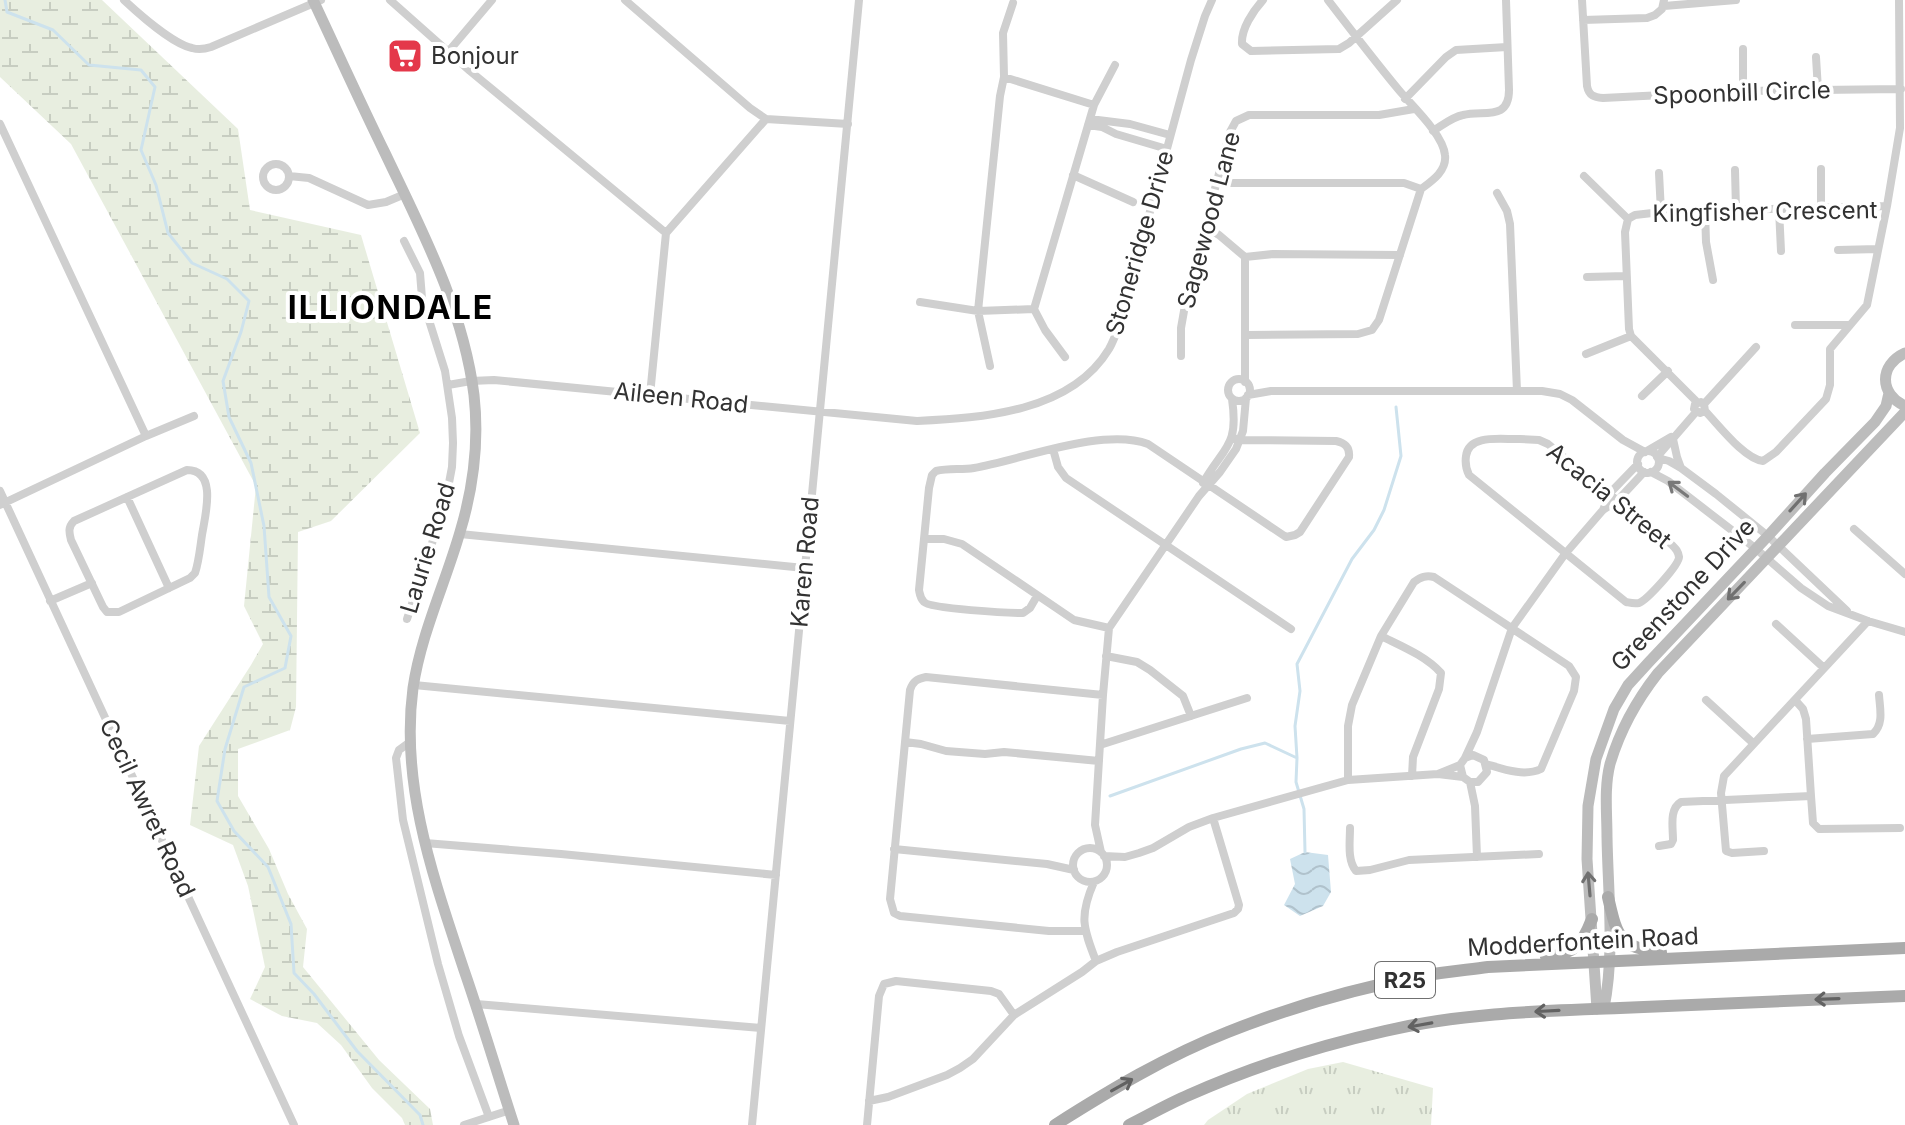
<svg xmlns="http://www.w3.org/2000/svg" width="1905" height="1125" font-family="Inter,sans-serif">
<defs>
<pattern id="grass-tufts" width="24" height="20" patternUnits="userSpaceOnUse" patternTransform="scale(2)"><rect width="24" height="20" fill="#e8eee0"/><path d="M3 7l-1-3M5 7V3M7 7l1-3M15 17l-1-3M17 17v-4M19 17l1-3" fill="none" stroke="#c7cdc1"/></pattern>
<pattern id="wetland-marsh" width="20" height="14" patternUnits="userSpaceOnUse" patternTransform="scale(2)"><rect width="20" height="14" fill="#e8eee0"/><path d="M1 5h8M5 5V1M11 12h8M15 12V8" fill="none" stroke="#c7cdc1"/></pattern>
<pattern id="water-waves" width="16" height="10" patternUnits="userSpaceOnUse" patternTransform="scale(2)"><rect width="16" height="10" fill="#cde2ed"/><path d="M0 5q4-4 8 0t8 0" fill="none" stroke="#b0c2cc"/></pattern>
</defs>
<rect width="100%" height="100%" fill="#fff"/>
<path fill="url(#grass-tufts)" d="M1343,1062l90,26 -2,37h-227l4,-5 39,-26 61,-25z"/>
<path fill="url(#wetland-marsh)" d="M0,0h102l136,129 12,81 111,25 59,198 -89,88 -33,11 -2,175 -6,23 -52,19v47l31,53 19,45 19,35 -4,38 76,93 51,49 3,16h-28l-3,-7 -30,-30 -31,-43 -24,-22 -35,-7 -32,-17 15,-32 -17,-81 -15,-41 -43,-20 9,-79 52,-81 12,-21 -19,-38 12,-120 -185,-342 -71,-67z"/>
<path fill="url(#water-waves)" d="M1305,852l23,3 3,37 -8,14 -23,10 -16,-11 11,-21 -5,-25z"/>
<g fill="none" stroke-linecap="round" stroke-linejoin="round">
<path stroke="#cde2ed" stroke-width="3" d="M5,0l2,12 46,18 36,35 52,5 14,17 -14,63 15,35 12,48 24,30 35,16 22,22 -8,31 -18,49 6,36 22,46 13,63 5,71 22,39 -6,32 -41,19 -19,62 -8,52 17,30 34,36 23,57 3,49 20,21 43,57 63,64 3,10
M1110,796l131,-47 24,-6 32,15
M1305,852l-1,-43 -8,-27 1,-24 -2,-32 5,-35 -3,-27 55,-105 22,-29 10,-20 17,-54 -5,-49"/>
<path stroke="#cfcfcf" stroke-width="8" d="M124,0c15,14 49,44 68,48 7,2 13,1 19,-1l110,-47
M390,0l80,71 196,162
M625,0l125,108 16,11 82,5
M1263,0c-10,11 -22,29 -21,44l9,7 88,-2 10,-6 48,-43
M1582,0l5,86c2,10 7,11 16,12l140,-7 158,-2
M1664,6l72,-6
M1583,20l64,-2 8,-3 7,-6 2,-9
M1743,49v42
M448,52l44,-52
M1816,57l2,33
M1004,77l90,28
M1405,99l41,-42 10,-7 51,-3
M1090,119l40,5 40,11
M0,124l146,312
M1088,125l14,2 14,7 51,15
M1433,131c10,-6 19,-14 30,-16 21,-5 46,6 46,-25l-3,-90
M263 177a13 13 0 1 1 26 0a13 13 0 1 1-26 0Z
M1821,169v38
M1735,170l1,40
M1659,173l2,39
M1073,175l60,27
M289,176l20,2 59,27 18,-3 19,-8
M1584,176l44,43
M1218,183h186l17,6
M1497,193l10,18 3,13 7,167
M1887,206l13,-78 -1,-128
M1779,209l2,42
M1705,211l1,31 7,38
M1205,227l14,8 26,22v125
M404,241l16,32 2,25 23,73 7,47 1,25 -1,24 -7,37 -38,115
M1838,250l40,-1
M1245,257l28,-3 127,1
M1587,277l39,-1
M920,302l58,9 56,-2
M1795,325h55
M1246,335l112,-1 14,-4 7,-10 42,-131c11,-8 26,-18 24,-34 -2,-21 -33,-49 -47,-66 -24,-29 -47,-59 -70,-89
M1586,354l45,-18
M1181,356v-28l6,-34 43,-162 6,-11 13,-6h130l35,-6
M1065,357l-20,-27 -11,-21 60,-204 21,-40
M990,366l-12,-55 22,-215 4,-19 -1,-44 10,-30
M1228 390a11 11 0 1 1 22 0a11 11 0 1 1-22 0Z
M448,385l23,-4 23,-1 423,41c66,-3 154,-9 192,-72 4,-7 7,-15 10,-23l72,-266 14,-44 7,-16
M650,395l16,-162 100,-114
M1248,395l23,-4h271l18,3 12,6 51,40 22,12
M1642,396l26,-25
M1697,402l-66,-66 -2,-7 -4,-97 3,-13 7,-4 26,-3 226,-6 -20,99 -37,44v36l-4,14 -50,53 -13,9c-19,-2 -45,-37 -58,-50l-1,-7 -3,-2 -6,2 -1,5 6,4 5,-2
M1704,404l52,-57
M1520,439l19,1 9,4 124,101c4,4 6,6 7,12 0,8 -32,43 -40,46 -5,1 -8,0 -13,-1l-157,-127c-3,-6 -4,-12 -3,-19 3,-23 38,-16 54,-17z
M1673,439l4,18 4,11
M1053,449l5,18 8,11 225,151
M1647,451l24,-14
M1637 462a11 11 0 1 1 22 0a11 11 0 1 1-22 0Z
M1657,457l39,-45
M1658,458l11,3 12,7 35,26 52,42 79,75
M187,470c31,0 18,46 15,65 -2,13 -3,26 -7,38l-5,5 -71,34h-12l-4,-5 -32,-67c-2,-8 -3,-13 3,-19z
M1651,472l17,9 35,27 52,40 46,40 27,18 40,15 37,11
M1203,483c21,-37 36,-36 29,-84
M0,491l294,634
M127,497l42,91
M0,505l146,-69 48,-20
M1603,510l7,-17 28,-29
M1854,529l51,45
M460,534l344,34
M925,539h19l18,5 112,76 35,8
M1037,596l-7,12 -7,5c-14,0 -92,-4 -99,-11 -4,-4 -4,-7 -5,-12l10,-102 3,-13 4,-4c13,-3 25,-1 38,-3 47,-8 129,-41 174,-24l138,93 9,-2 5,-3 49,-75c1,-10 -4,-14 -13,-16l-95,-1 -9,-2
M50,601l42,-18
M1776,624l48,44
M1381,636c20,10 45,20 60,37l-2,16 -26,68 -1,19
M1106,656l31,6 13,8 33,26 8,20
M414,685l376,36
M1706,700l47,43
M1807,739l66,-5c11,-10 7,-25 6,-39
M410,742l-11,8 -3,8 7,62 35,144 21,72 30,81
M905,742l16,2 25,7 39,3 19,-2 95,9
M1100,745l147,-47
M1465,758l12,-26 35,-104 53,-74 38,-44 15,-10 26,-28
M1438,774l22,-9 5,-7 8,-3 11,5 3,12 -9,10h-8l-7,-5 -3,-12
M1348,780v-54l4,-21 29,-69 33,-54c7,-5 12,-7 20,-5l135,89 7,11 -2,14 -33,78c-17,8 -38,0 -55,-5
M1470,782l5,24 2,51
M1811,796l2,27 6,6 81,-1
M1350,828c0,14 -3,32 6,43l14,-1 39,-10 130,-6
M425,843l136,11 215,21
M1659,846l12,-2 2,-4c0,-13 -4,-31 8,-38l130,-6 -5,-77 -3,-10 -8,-9
M1073 865a17 17 0 1 1 34 0a17 17 0 1 1-34 0Z
M894,849l153,15 27,6
M1764,851l-32,2 -6,-2 -5,-58 3,-17 144,-155
M1101,852l-6,-27 8,-130 6,-67 90,-132 21,-24 16,-23 7,-18 3,-33
M1104,856l21,1 14,-4 14,-5 36,-21 24,-9 135,-38 90,-6 25,3
M1094,882c-15,34 -11,46 2,79
M1084,931h-35l-149,-15 -6,-3 -4,-14 20,-209c3,-9 7,-11 16,-13l177,18
M476,1004l285,24
M869,1101l19,-4 59,-22 13,-7 13,-9 41,-44 68,-43 14,-11 21,-9 117,-39 4,-4 1,-4 -26,-87
M464,1125l46,-15
M752,1125l107,-1125
M867,1125l12,-129 5,-12 12,-3 95,10 8,3 15,21"/>
<path stroke="#bcbcbc" stroke-width="11" d="M313,0c24,51 47,102 72,153 37,78 78,155 89,242 5,45 -1,94 -14,137 -15,52 -39,102 -47,156 -13,98 21,191 51,282 18,52 33,103 50,155
M1905,353c-26,12 -26,41 0,53
M1604,1008c11,-55 4,-114 3,-171 0,-24 -3,-49 3,-73 10,-34 26,-63 48,-91l247,-261
M1597,1009l-10,-150 1,-53 8,-47 18,-50 14,-24 21,-23 119,-126 57,-63 50,-51 11,-16 3,-13"/>
<path stroke="#aaa" stroke-width="12" d="M1608,897c9,38 10,51 53,55
M1546,957c29,-3 36,-12 46,-38
M1055,1125c55,-35 112,-69 173,-93 61,-24 128,-44 194,-56 22,-4 44,-6 66,-9l417,-19
M1129,1125c20,-10 39,-21 60,-30 63,-28 129,-49 196,-64 76,-18 156,-20 235,-23 95,-4 190,-8 285,-12"/>
</g>
<defs><path id="oneway-shaft" d="M-6 0H5M1.5-3L5.5 0L1.5 3" fill="none" stroke-width="1.6" stroke-linecap="round" stroke-linejoin="round" transform="scale(2)"/></defs>
<use stroke="#797979" href="#oneway-shaft" transform="translate(1678 489) rotate(-143)"/>
<g stroke="#707070">
<use href="#oneway-shaft" transform="translate(1798 502) rotate(-48)"/>
<use href="#oneway-shaft" transform="translate(1736 591) rotate(134)"/>
<use href="#oneway-shaft" transform="translate(1589 884) rotate(-95)"/>
</g>
<g stroke="#626262">
<use href="#oneway-shaft" transform="translate(1827 999) rotate(178)"/>
<use href="#oneway-shaft" transform="translate(1547 1011) rotate(177)"/>
<use href="#oneway-shaft" transform="translate(1420 1025) rotate(170)"/>
<use href="#oneway-shaft" transform="translate(1122 1085) rotate(-29)"/>
</g>
<defs>
<symbol id="supermarket-square" viewBox="-11 -11 22 22"><rect x="-9" y="-9" width="18" height="18" rx="4" fill="#e4384a" stroke="#fff"/><path d="M-6-5.5h2.5l.6 2H6L4.5 2H-2.5L-4.4-4H-6ZM-1.5 3.2a1.3 1.3 0 1 0 .1 0ZM3 3.2a1.3 1.3 0 1 0 .1 0Z" fill="#fff"/></symbol>
</defs>
<g fill-rule="evenodd">
<use href="#supermarket-square" x="385" y="36" width="40" height="40"/>
</g>
<g text-anchor="middle" stroke-width="8" stroke-linejoin="round" paint-order="stroke">
<rect fill="#fff" stroke="#707070" stroke-width="2" x="1375" y="962" width="60" height="36" rx="6"/>
<g font-size="22" font-weight="bold" fill="#323232">
<text x="1405" y="988">R25</text>
</g>
<g font-size="24" fill="#323232" stroke="#fff" text-anchor="start">
<text x="431" y="64">Bonjour</text>
</g>
<g font-size="24" fill="#323232" stroke="#fff">
<text transform="translate(1742 93) rotate(-2)" y="8">Spoonbill Circle</text>
<text transform="translate(1765 212) rotate(-1)" y="8">Kingfisher Crescent</text>
<text transform="translate(1209 220) rotate(-75)" y="8">Sagewood Lane</text>
<text transform="translate(1140 243) rotate(-74)" y="8">Stoneridge Drive</text>
<text transform="translate(681 398) rotate(6)" y="8">Aileen Road</text>
<text transform="translate(1609 496) rotate(39)" y="8">Acacia Street</text>
<text transform="translate(428 548) rotate(-73)" y="8">Laurie Road</text>
<text transform="translate(805 562) rotate(-85)" y="8">Karen Road</text>
<text transform="translate(1683 595) rotate(-47)" y="8">Greenstone Drive</text>
<text transform="translate(147 808) rotate(65)" y="8">Cecil Awret Road</text>
<text transform="translate(1583 942) rotate(-3)" y="8">Modderfontein Road</text>
</g>
<g font-size="32" font-weight="bold" letter-spacing="2" fill="#000" stroke="#fff">
<text x="391" y="319">ILLIONDALE</text>
</g>
</g>
</svg>
